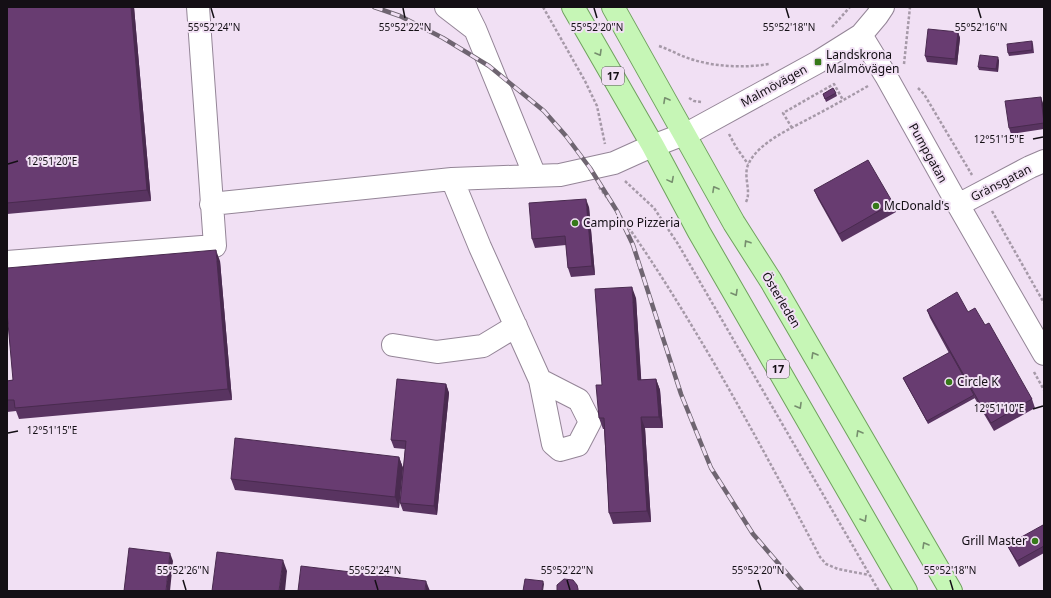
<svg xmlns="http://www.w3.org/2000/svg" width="1051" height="598" font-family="'Noto Sans',sans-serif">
<rect width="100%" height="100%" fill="#f1e0f4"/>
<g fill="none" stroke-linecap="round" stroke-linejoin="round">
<defs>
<path id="minor" d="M446,7l26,20
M464,7l11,22 60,147
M861,35l25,41 67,120 91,158
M452,179l28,68 60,133 13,64 7,6 18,-5 12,-23 -11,-22 -39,-20
M211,204l241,-25 108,-4 54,-12 31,-14 47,-18 126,-69 43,-27 16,-19 6,-9
M958,205l72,-38 14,-6
M7,262l208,-16 -17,-239
M393,345l44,7 46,-6 33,-20"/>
<path id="major" d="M573,7l80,139 46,86 207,359
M613,7l121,216 37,58 180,310"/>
</defs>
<use href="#minor" stroke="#948597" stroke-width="24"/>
<use href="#major" stroke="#6fa15e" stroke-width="24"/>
<path stroke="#a699a8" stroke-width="2.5" stroke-dasharray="3 2" stroke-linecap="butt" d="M543,7l42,74 12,25 8,38
M832,27l18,-20
M659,46c12,4 23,11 35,14 23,7 51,8 75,4
M904,64l6,-57
M918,88l6,6 48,81
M689,98l5,3 7,1
M792,128l-9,-15 51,-29 9,16
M729,134l7,13 12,17
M625,181l29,27 24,36 201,347
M599,187c43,56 79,115 115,176 37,64 72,129 106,194l6,7 12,5 31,6
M746,202c6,-11 -4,-27 3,-39 10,-21 43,-35 63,-46 19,-10 37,-20 56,-31
M992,211l52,92
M1034,372l10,18"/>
<use href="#minor" stroke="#fff" stroke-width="22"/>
<use href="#major" stroke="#c6f6b6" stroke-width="22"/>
<defs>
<path id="rail" d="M374,7l26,9 43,22 46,28 55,45 22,25 24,32 27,43 16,34 48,149 30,74 42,66 49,57"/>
</defs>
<use href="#rail" stroke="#6f6571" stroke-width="4.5"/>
<use href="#rail" stroke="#f1e0f4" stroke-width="3" stroke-dasharray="9" stroke-linecap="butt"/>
</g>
<path fill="#593461" d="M7,7h127l17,194 -144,13z
M958,32l2,6 -3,27 -30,-3 -2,-6z
M1032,41l1,3 1,9 -25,3 -1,-3z
M999,60l-1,12 -19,-2 -1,-3z
M836,93l1,3 -11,6 -3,-8z
M1043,103l1,8v18l-33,5 -2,-6z
M814,190l79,13 3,9 -54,30 -24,-43z
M589,207l6,68 -24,2 -3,-9 -2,-23 -31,3 -3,-9z
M220,261l12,139 -213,19 -3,-8 -9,1v-31l6,-1z
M636,298l5,82 15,-1 4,11 3,38h-18l6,94 -38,2 -4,-11 -5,-84h-1l-4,-11 3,-33z
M927,310l41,2 64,87 3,9 -41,23 -20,-34 1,1 -47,26 -25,-46 46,-25 -19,-35z
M446,384l3,9 -12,122 -34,-4 -3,-8 5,-54 -11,-1 -3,-8z
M399,457l4,11 -4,40 -164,-18 -4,-11z
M1044,527v26l-25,14 -9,-16 -3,-6z"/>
<path fill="#492a4f" d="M131,7h3l17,194 -4,-11z
M958,32l2,6 -3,27 -2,-6z
M998,57l1,3 -1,12 -2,-3z
M1041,97l2,6 1,8v9z
M586,199l3,8 6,68 -3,-9z
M216,250l4,11 12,139 -4,-11z
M632,287l4,11 6,93 -4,-11z
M656,379l4,11 3,38 -4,-11z
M446,384l3,9 -12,122 -3,-9z
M641,417l4,11 6,94 -4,-11z
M399,457l4,11 -4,40 -4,-11z
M170,553l3,8 -3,30h-4z
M283,560l4,11 -2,20h-6z
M426,581l4,10h-5z
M543,581l1,3 -1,7h-1z"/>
<path fill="#683c71" stroke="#492a4f" d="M7,7h124l16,183 -140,13z
M928,29l30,3 -3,27 -30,-3z
M1032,41v9l-24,3 -1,-9z
M980,55l18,2 -2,12 -18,-2z
M833,88l3,5 -11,6 -2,-5z
M1041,97l3,26 -35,5 -4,-27z
M868,160l25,43 -54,31 -25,-44z
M586,199l6,67 -24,2 -3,-32 -33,3 -3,-36z
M216,250l12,139 -213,19 -1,-8h-7v-19l6,-1 -6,-68v-44z
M632,287l6,93 18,-1 3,38h-18l6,94 -38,2 -5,-95h-5l-3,-33h6l-7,-96z
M957,292l11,20 7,-4 10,17 4,-2 43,76 -41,24 -64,-113z
M950,352l24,43 -47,26 -24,-43z
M397,379l49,5 -12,122 -34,-3 6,-62 -15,-1z
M235,438l164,19 -4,40 -164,-18z
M1043,525l1,2v19l-27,15 -10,-16z
M129,548l41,5 -4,38h-42z
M217,552l66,8 -4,31h-67z
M301,566l125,15 -1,10h-127z
M525,579l18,2 -1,10h-19z
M564,579l9,1 4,5 1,4v2h-21v-6z"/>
<defs><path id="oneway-chevron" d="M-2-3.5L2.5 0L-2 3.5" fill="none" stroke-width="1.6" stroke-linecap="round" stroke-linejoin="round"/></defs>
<g stroke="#768e6e">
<use href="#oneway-chevron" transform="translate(599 53) rotate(60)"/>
<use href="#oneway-chevron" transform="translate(666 100) rotate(-119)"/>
<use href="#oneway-chevron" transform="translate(671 180) rotate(62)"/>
<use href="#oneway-chevron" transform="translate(715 189) rotate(-119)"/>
<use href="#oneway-chevron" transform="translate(747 243) rotate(-122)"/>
<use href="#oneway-chevron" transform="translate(735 293) rotate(60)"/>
<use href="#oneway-chevron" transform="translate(814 355) rotate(-120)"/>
<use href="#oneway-chevron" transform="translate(799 406) rotate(60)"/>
<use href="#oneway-chevron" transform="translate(859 433) rotate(-120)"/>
<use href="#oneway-chevron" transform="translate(864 519) rotate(60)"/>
<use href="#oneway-chevron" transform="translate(925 545) rotate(-120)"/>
</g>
<path fill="none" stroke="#140f15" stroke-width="1.5" d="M211,8l3,10M403,8l2,10M594,8l3,10M786,8l3,10M978,8l3,10M1033,139l10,-2M8,164l10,-3M1033,409l10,-3M8,433l10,-2M183,580l3,10M375,580l3,10M567,580l3,10M758,580l3,10M950,580l3,10"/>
<g fill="#367919" stroke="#f1e0f4" stroke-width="1.5">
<rect x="814" y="58" width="8" height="8" rx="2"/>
<circle cx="876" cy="206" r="4"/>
<circle cx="575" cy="223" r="4"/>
<circle cx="949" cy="382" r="4"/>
<circle cx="1035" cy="541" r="4"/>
</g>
<g text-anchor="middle" stroke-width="4" stroke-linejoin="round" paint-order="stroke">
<g fill="#f1e0f4" stroke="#564e58" stroke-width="1">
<rect x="602" y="67" width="22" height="18" rx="3"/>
<rect x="767" y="360" width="22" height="18" rx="3"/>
</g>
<g font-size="11" font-weight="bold" fill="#140f15">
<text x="613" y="80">17</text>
<text x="778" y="373">17</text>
</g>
<g font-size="12" fill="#140f15" stroke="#f1e0f4" text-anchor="start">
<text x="826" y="59">Landskrona<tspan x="826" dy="14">Malmövägen</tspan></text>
<text x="884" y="210">McDonald's</text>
<text x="583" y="227">Campino Pizzeria</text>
<text x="957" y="386">Circle K</text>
<text x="1027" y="545" text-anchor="end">Grill Master</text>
</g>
<g font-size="12" fill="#140f15" stroke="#f1e0f4">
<text transform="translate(774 86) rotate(-29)" y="4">Malmövägen</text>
<text transform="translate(928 153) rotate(61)" y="4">Pumpgatan</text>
<text transform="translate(1001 183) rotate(-27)" y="4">Gränsgatan</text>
<text transform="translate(781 300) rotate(59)" y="4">Österleden</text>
</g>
</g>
<g font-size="10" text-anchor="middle" fill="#140f15" stroke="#f1e0f4" stroke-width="4" stroke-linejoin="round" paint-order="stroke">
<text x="214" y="31">55°52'24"N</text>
<text x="405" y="31">55°52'22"N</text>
<text x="597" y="31">55°52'20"N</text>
<text x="789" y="31">55°52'18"N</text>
<text x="981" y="31">55°52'16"N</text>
<text x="999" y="143">12°51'15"E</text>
<text x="52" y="165">12°51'20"E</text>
<text x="999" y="412">12°51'10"E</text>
<text x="52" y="434">12°51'15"E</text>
<text x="183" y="574">55°52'26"N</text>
<text x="375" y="574">55°52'24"N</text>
<text x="567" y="574">55°52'22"N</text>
<text x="758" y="574">55°52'20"N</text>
<text x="950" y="574">55°52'18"N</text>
</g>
<rect width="1051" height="598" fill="none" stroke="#140f15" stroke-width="16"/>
</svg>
